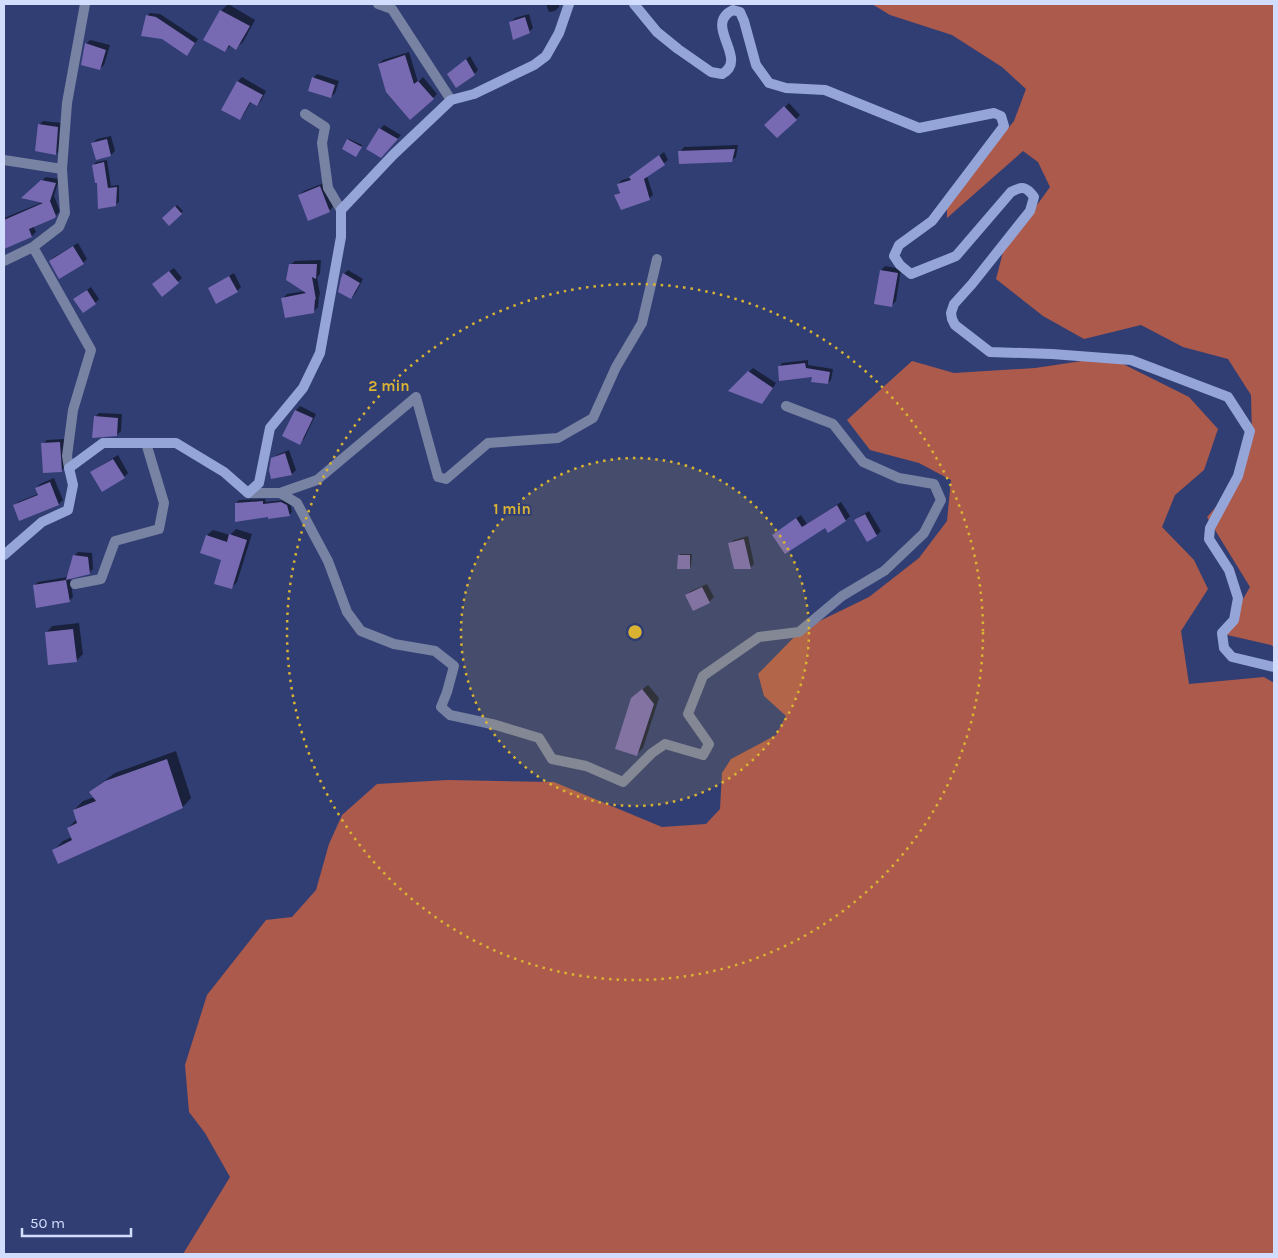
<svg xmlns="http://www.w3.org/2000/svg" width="1278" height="1258" font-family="Karla,sans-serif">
<rect width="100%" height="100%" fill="#313e73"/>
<path fill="#ac5a4c" d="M872,4h402v643l-3,-2 -48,-11 27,-47 -43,-70 34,-38 11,-42 -1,-42 -23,-36 -45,-12 -42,-22 -57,14 -41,-23 -47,-37 7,-27 47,-65 -12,-25 -15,-11 -76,67v-14l67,-83 12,-32 -24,-22 -50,-32 -62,-20z
M1109,357l80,40 29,32 -14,41 -29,25 -13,32 32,33 14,29 -27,42 8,53 75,-7 10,6v571h-1091l47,-77 -25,-44 -16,-21 -4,-47 22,-70 59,-75 26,-3 24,-27 13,-46 13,-29 35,-31 71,-4 106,2 108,45 44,-3 14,-15 2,-36 9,-14 45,-24 10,-19 -22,-20 -6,-22 43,-44 68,-33 50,-39 28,-37 4,-41 -32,-17 -49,-13 -23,-30 65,-59 42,12 81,-5z"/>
<path fill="#0007" d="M228,4l27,16 -12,22 -7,6 -5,-3 -6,6 -4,-40z
M546,4h13v3l-4,4 -6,1z
M150,13l10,1 38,25 -8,12 -43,-35z
M529,14l4,14 -4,4 -19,-9 5,-5z
M90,40l20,5 -6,20 -5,4 -13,-25z
M409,52l9,30 5,-5 14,17 -4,4 -54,-34 4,-4z
M470,56l8,14 -4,4 -21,-4z
M317,74l22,7 -4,12 -4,4 -18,-19z
M242,77l24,14 -5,10 -4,4 -6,-3 -7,12 -4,5 -2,-38z
M789,103l11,12 -23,22 -11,-12z
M43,121l19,2 -2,27 -4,4 -17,-29z
M384,125l17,10 -21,22v-28z
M111,136l4,15 -4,4 -18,-12 4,-4z
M349,139l13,6 -4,9 -10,-14z
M738,145l-2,12 -5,4 -51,-9 4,-5z
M664,152l4,8 -21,16 6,19 -4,3 -33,-3 5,-4 -3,-7 4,-4 8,-2z
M107,160l4,26 8,-1v17l-4,3 -16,-24 -6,-15 3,-4z
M46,177l13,2 -5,17 6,15 -1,1 -4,5 -22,9 3,6 -4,4 -25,11 -3,-7v-22l39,-16 -16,-8z
M324,183l9,24 -4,4 -30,-16 5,-4z
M177,205l6,6 -14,13 -6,-6z
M78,243l9,16 -4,4 -33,-2 4,-4z
M321,260l-1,14 -3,3 3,17 -1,2 -1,11 -4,4 -31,-13 4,-4 18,-3 -15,-26 5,-4z
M885,266l16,3 -5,32 -5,5 -10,-36z
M174,268l8,10 -19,17 -5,-15z
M348,270l15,9 -8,15 -4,4 -7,-24z
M234,273l7,14 -4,4 -27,-2 4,-4z
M91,287l8,12 -4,4 -16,-7z
M808,360v5l25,4 -2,11 -3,3 -15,-7 -34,-9 3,-4z
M753,368l23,15 -10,15 -36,-8z
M300,406l16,8 -12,25 -5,4 -15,-7 12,-26z
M99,413l23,1 -1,17 -4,4 -22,-18z
M64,439l1,28 -4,4 -18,-27 4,-4z
M289,450l7,20 -4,4 -20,-15 5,-4z
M118,455l10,18 -4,4 -32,-4 4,-4z
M54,478l9,22 -4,4 -45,2 4,-4 20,-8 -2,-6 4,-4z
M265,499l1,3 19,-2 5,3 2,9 -3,3 -20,1 -33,-13 3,-3z
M841,502l9,14 -4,4 -18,11 -3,-5 -51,9 4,-4 23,-16 6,9z
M869,511l12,20 -4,4 -21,-14 4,-5z
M236,529l16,5 -15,48 -6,6 -8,-29 -16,-24 6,-5 17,5z
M748,536l6,28 -4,4 -21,-24 5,-4z
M78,552l14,1 1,16 -4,4 -19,5 3,19 -4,4 -35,-15 4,-4 30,-5 6,-21z
M681,554h11l-1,12 -1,2 -11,-12z
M707,584l7,13 -5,5 -15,8 -7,-15 4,-4z
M79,623l4,31 -7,7 -30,-28 6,-7z
M648,685l11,13 -16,50 -6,6 2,-62z
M176,751l15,47 -8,9 -129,43 9,-9 9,-4 -4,-9 9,-9 -3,-9 9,-9 12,-4 -4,-5 9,-8 15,-11z"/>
<path fill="#776ab3" d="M220,10l30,16 -14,24 -7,-5 -4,7 -22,-12z
M146,15l10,2 39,26 -8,13 -25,-17 -21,-3z
M525,17l5,16 -17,7 -4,-18z
M85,43l21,7 -6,20 -19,-5z
M405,55l9,29 4,-3 16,18 -24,21 -24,-28 -8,-28z
M466,59l9,16 -19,13 -9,-14z
M312,77l23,8 -4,13 -23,-7z
M237,81l26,14 -6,11 -7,-4 -10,18 -19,-10z
M784,106l13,14 -20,18 -13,-13z
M38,124l20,3 -2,28 -21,-4z
M379,128l19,11 -17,19 -15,-9z
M107,139l4,17 -15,4 -5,-17z
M347,139l15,8 -6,10 -14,-8z
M735,149l-3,13 -53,2 -1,-13z
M659,155l6,10 -21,14 6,21 -29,10 -7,-15 6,-2 -3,-9 14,-4 -2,-3z
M104,162l4,26 9,-1 -1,19 -18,3 -1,-26h-2l-3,-18z
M41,180l15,3 -6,18 6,15 -1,2 -26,11 3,8 -28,12v-29l39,-17 -22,-5z
M320,186l10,26 -22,9 -10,-26z
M175,206l7,8 -13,12 -7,-8z
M73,246l11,18 -25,15 -10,-18z
M289,264h28l-1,15 -4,-2 4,23 -1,-1 -1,14 -29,5 -4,-20 25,-5 -20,-13z
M880,270l18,3 -6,34 -18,-3z
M169,271l10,12 -17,14 -10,-13z
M343,273l17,10 -9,16 -13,-7 3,-14z
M229,276l9,16 -22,12 -8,-16z
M87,290l9,14 -13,9 -10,-14z
M805,363l1,5 24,4 -2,12 -17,-2 1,-5 -33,4 -1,-15z
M748,371l25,17 -11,16 -34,-13z
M295,410l18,8 -13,27 -18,-9z
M94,416l24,2 -1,18 -25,2z
M60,442l2,30 -19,1 -2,-30z
M285,453l7,22 -21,4 -2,-9 2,-12z
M113,459l12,19 -23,14 -12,-20z
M50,482l9,23 -40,16 -6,-16 25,-10 -3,-7z
M263,501v3l18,-2 6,3 3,11 -22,3v-2l-33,5v-19z
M837,505l9,16 -18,12 -3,-5 -40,26 -13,-19 24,-17 6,9z
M865,514l12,22 -10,6 -13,-22z
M229,534l18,6 -15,49 -18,-5 7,-24 -21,-7 6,-18 21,7z
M744,539l7,30h-17l-6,-26z
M73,555l15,2 2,17 -24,6z
M678,555h12v14h-13z
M66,580l4,22 -34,6 -3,-23z
M702,587l8,16 -17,8 -8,-16z
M73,629l4,33 -29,3 -3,-33z
M642,689l12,15 -17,52 -22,-7 16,-51z
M167,759l16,49 -125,56 -6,-14 20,-10 -5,-12 10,-5 -4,-13 23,-9 -7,-9 16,-11z"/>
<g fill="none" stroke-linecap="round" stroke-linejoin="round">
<path stroke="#7882a2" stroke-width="10" d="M378,4l14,5 59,91
M305,114l20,13 -3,16 6,45 13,22
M4,160l58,9
M4,261l29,-14
M69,468l-2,-12 6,-46 18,-60 -58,-103 26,-20 6,-14 -3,-44 5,-66 18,-99
M248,493h32l17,10 31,58 19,51 14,19 33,13 41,7 19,15 -7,26 -6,15 9,8 46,10 43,13 13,21 34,7 37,16 29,-29 13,-9 38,11 6,-11 -21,-30 15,-38 56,-39 40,-5 43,-36 42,-25 40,-38 17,-33 -7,-16 -35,-6 -36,-16 -30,-38 -47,-18
M280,493l37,-13 99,-83 22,80 8,2 42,-36 70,-5 35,-20 23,-51 26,-44 15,-64
M75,584l26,-5 14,-38 44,-12 5,-26 -18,-60"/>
<path stroke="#96a5d8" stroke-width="10" d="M634,4l23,28 21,17 33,23 11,2c28,-15 -20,-49 11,-64l7,2 4,9 12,44 13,18 17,5 39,2 94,38 75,-15 7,3 3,10 -72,95 -33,24 -5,11 6,9 11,9 45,-18 55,-64c11,-6 15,-6 23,5l-4,14 -58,73 -18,20 -3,9 1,6 3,6 35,27 62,2 79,6 97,37 22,34 -12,45 -28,52 -1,11 20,31 9,28 -4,22 -12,13 2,15 8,9 42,10
M4,555l38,-33 26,-12 5,-25 -4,-17 34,-25h73l48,29 24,21 11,-10 11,-55 33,-40 17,-35 21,-116v-27l52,-55 58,-55 23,-6 60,-29 12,-9 13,-23 10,-29"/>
</g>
<circle cx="635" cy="632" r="174" fill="#dab333" fill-opacity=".12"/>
<g fill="none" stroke="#dab333" stroke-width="2.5" stroke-dasharray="2.5 5">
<circle cx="635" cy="632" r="174"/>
<circle cx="635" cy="632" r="348"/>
</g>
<circle cx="635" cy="632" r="8" fill="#dab333" stroke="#313e73" stroke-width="2.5"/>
<g font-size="15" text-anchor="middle" font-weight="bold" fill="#dab333" stroke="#313e73" stroke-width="4" stroke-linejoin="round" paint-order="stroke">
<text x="389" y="391">2 min</text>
<text x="512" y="514">1 min</text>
</g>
<rect width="1278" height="1258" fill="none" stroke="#d2ddfd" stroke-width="10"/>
<path d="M22 1228v8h109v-8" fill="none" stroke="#d2ddfd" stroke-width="2.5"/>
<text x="30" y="1228" font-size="15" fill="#d2ddfd" stroke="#313e73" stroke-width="4" paint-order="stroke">50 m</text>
</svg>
